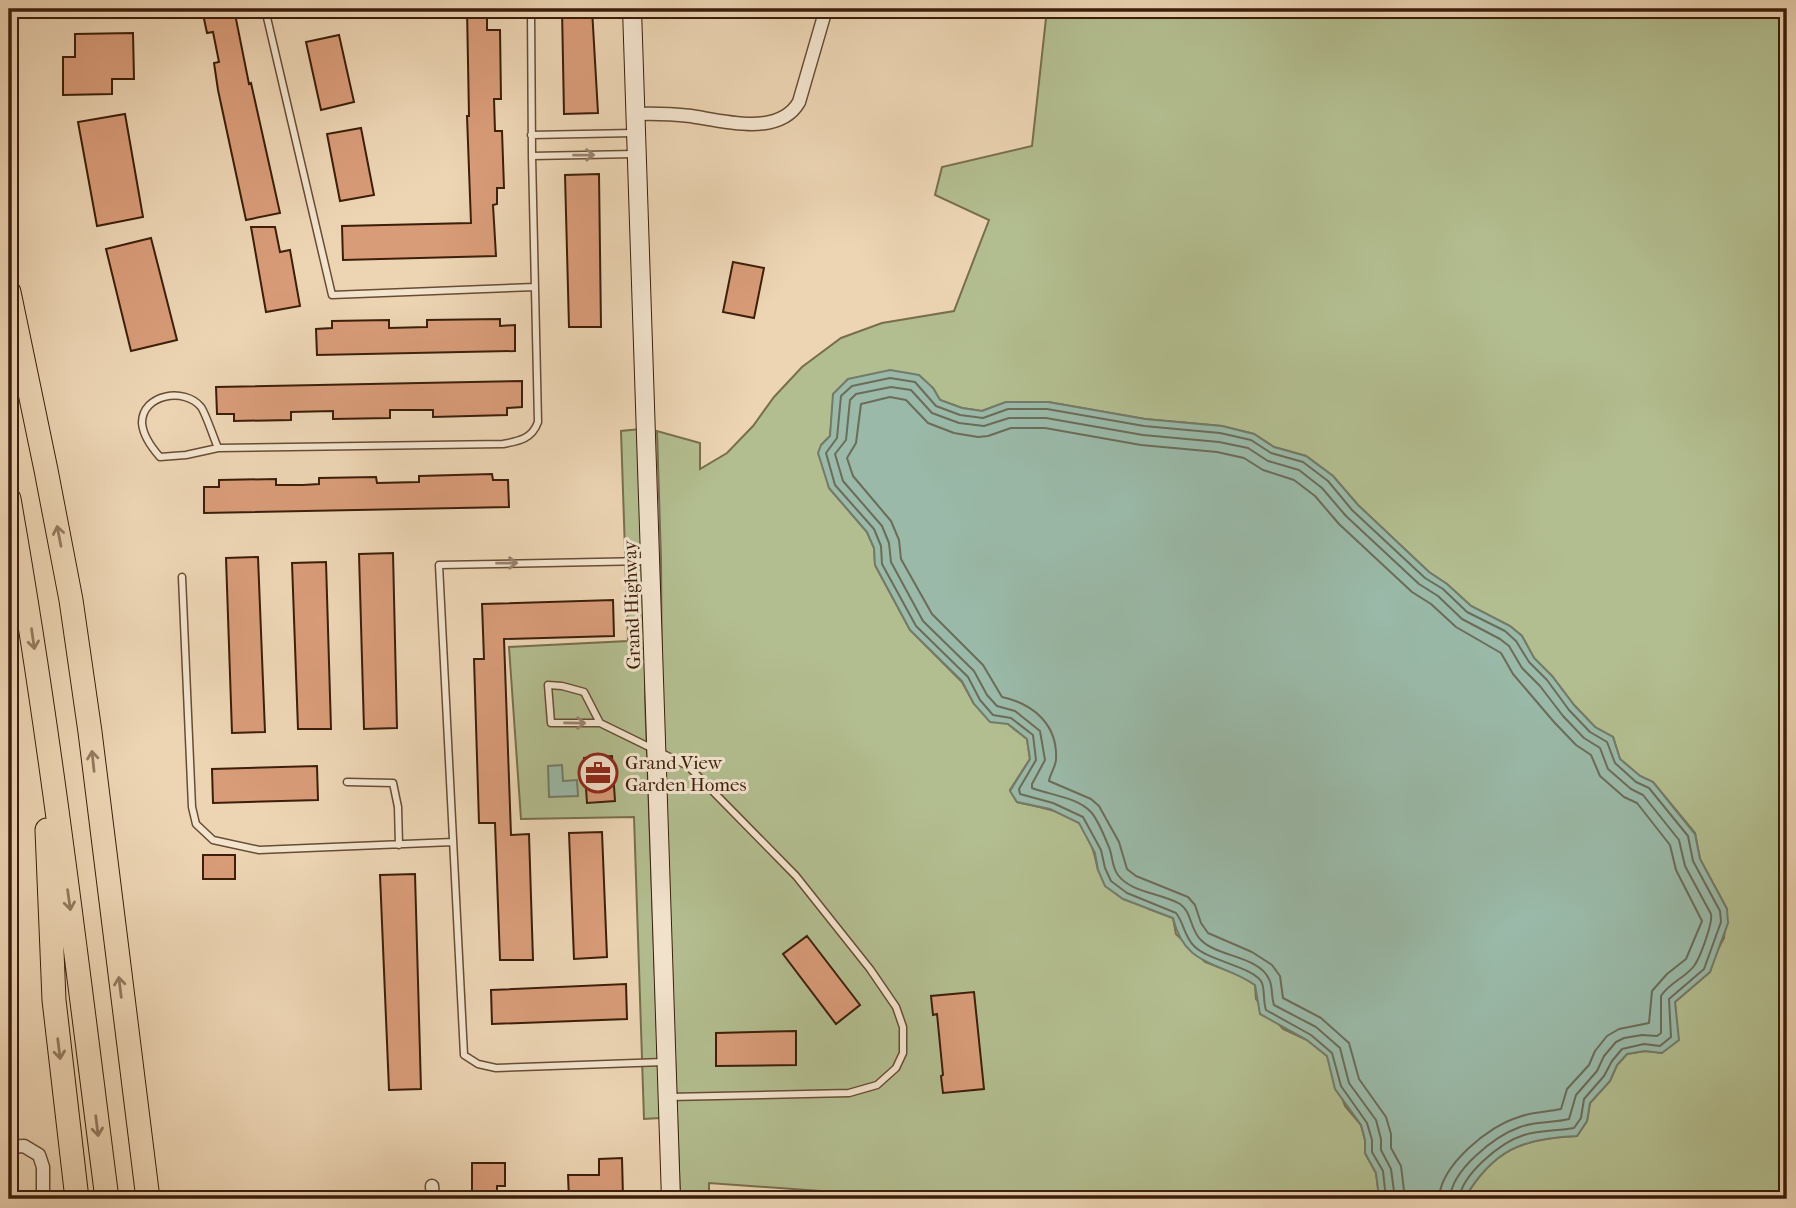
<svg xmlns="http://www.w3.org/2000/svg" width="1796" height="1208" font-family="'IM FELL French Canon',serif">
<rect width="100%" height="100%" fill="#edd5b4"/>
<filter id="stains"><feTurbulence type="fractalNoise" baseFrequency=".00286" numOctaves="4"/><feColorMatrix values="0 0 0 0 .2 0 0 0 0 .09 0 0 0 0 .02 0 0 0 .5 -.17"/></filter>
<radialGradient id="worn" r=".72"><stop offset=".6" stop-color="#630" stop-opacity="0"/><stop offset="1" stop-color="#630" stop-opacity=".3"/></radialGradient>
<path fill="#b3be90" stroke="#786e4d" stroke-width="2" d="M1047,9h740c0,21 -7,50 0,70v1120h-323c29,-49 58,-61 113,-63l10,-15 3,-18 20,-22 7,-16 10,-11 18,-3 17,2 14,-37 -1,-14 35,-30 5,-17 9,-17 3,-29 -27,-50 -5,-26 -42,-51 -13,-6 -20,-17 -7,-22 -18,-10 -21,-22 -22,-29 -18,-18 -12,-22 -12,-10 -39,-20 -24,-22 -18,-12 -71,-67 -25,-29 -27,-20 -32,-9 -20,-13 -32,-8 -77,-7 -97,-17h-42l-24,9 -20,-3 -22,-8 -7,-12 -85,-9 -14,15 -4,42 -9,9 8,43 38,44 7,16 1,17 35,65 52,52 12,22 34,20 19,15 3,20 -20,31 7,12c17,4 51,9 63,22 10,11 15,31 18,46l51,39 24,9 3,16 29,28 36,14 14,9 1,14 27,30 24,11 20,16 18,50 16,19 4,15v13l11,20 3,23 5,3h-452l-223,-16v16h-29l-18,-502 -1,-137 -4,-129 43,12v26l27,-16 26,-27 21,-29 28,-30 39,-29 41,-15 72,-12 35,-91 -54,-25 7,-28 90,-21z
M640,429l5,131v138l15,420 -16,1 -10,-302 -113,2 -12,-172 119,-6 -7,-210z"/>
<path fill="#9ab9a8" stroke="#747b69" stroke-width="2" d="M890,370l29,5 14,13 7,12 22,8 20,3 24,-9h42l97,17 77,7 32,8 20,13 32,9 27,20 25,29 71,67 18,12 24,22 39,20 12,10 12,22 18,18 22,29 21,22 18,10 7,22 20,17 13,6 42,52 5,25 27,50 1,14 -18,49 -35,30 4,38 -17,13 -17,-2 -18,3 -10,11 -7,16 -20,22 -3,18 -10,15c-55,2 -84,14 -113,63h-80l-5,-2 -3,-24 -11,-20v-13l-4,-15 -26,-36 -8,-33 -20,-16 -47,-26 -5,-29c-35,-24 -70,-17 -82,-67l-50,-19 -18,-13 -7,-16 -3,-17 -16,-30 -29,-14 -33,-7 -7,-11 20,-32 -3,-20 -19,-15 -18,-2 -16,-18 -12,-23 -52,-51 -35,-65 -1,-17 -7,-16 -38,-44 -11,-35 3,-8 9,-9 3,-42 15,-15z
M562,765l1,16 14,-1 1,16 -29,1 -1,-31z"/>
<g fill="none" stroke-linecap="round" stroke-linejoin="round">
<path stroke="#6b6c59" stroke-width="2" d="M1386,1199l-3,-28 -11,-19v-12l-5,-17 -26,-37 -9,-33 -21,-18 -45,-25c-3,-8 -1,-19 -4,-27 -7,-16 -54,-22 -68,-37 -10,-10 -10,-23 -18,-33l-49,-20 -16,-12 -6,-13 -4,-18 -18,-33 -30,-14 -33,-9 -1,-5 17,-29 -3,-25 -22,-17 -18,-3 -13,-15 -12,-23 -52,-51 -34,-62 -1,-18 -7,-17 -39,-44 -9,-32 11,-15 4,-42 11,-10 38,-8 25,4 21,24 24,9 23,3 25,-9h39l97,17 76,7 31,7 20,13 32,9 25,19 24,29 73,68 18,11 24,23 38,19 11,10 13,21 18,18 22,30 21,22 17,10 8,21 21,19 13,6 39,48 5,25 27,50 1,11 -17,47 -35,30 2,38 -11,9 -16,-2 -22,5 -10,12 -8,15 -20,23 -3,19 -7,10c-16,3 -34,2 -50,7 -23,7 -62,39 -65,64
M1395,1199l-4,-30 -10,-19v-11l-5,-19 -27,-37 -9,-35 -24,-21 -42,-22c-3,-9 -1,-19 -5,-26 -10,-23 -52,-22 -68,-39 -11,-10 -9,-28 -21,-36 -18,-11 -49,-11 -62,-29 -7,-9 -5,-21 -10,-30 -4,-10 -10,-25 -17,-33 -14,-15 -41,-17 -59,-24v-4l13,-24 -5,-29 -25,-20 -18,-5 -10,-11 -13,-24 -51,-50 -32,-59 -2,-19 -7,-17 -39,-45 -8,-27 11,-14 4,-40 6,-6 35,-7 20,3 21,23 27,10 25,3 25,-8h37l97,17 76,7 29,6 20,13 31,9 23,18 24,28 73,68 19,12 24,23 38,20 9,7 13,22 18,18 23,30 21,22 16,10 8,21 23,20 12,6 36,45 6,26 26,48c2,9 -11,44 -17,52 -9,12 -24,16 -33,30v37l-4,3 -15,-1 -18,3 -8,4 -12,14 -7,15 -21,24 -7,24c-15,4 -33,2 -49,8 -25,9 -69,43 -70,72
M1405,1199l-4,-33 -10,-18v-14l-5,-17 -27,-38 -10,-36 -28,-25 -38,-20 -3,-22 -8,-11 -20,-13 -44,-19 -7,-10 -6,-18 -7,-8 -52,-21 -9,-7 -8,-27 -20,-36 -8,-7 -42,-18c1,-7 6,-13 7,-21 2,-35 -22,-56 -54,-63l-19,-32 -51,-51 -31,-55 -2,-19 -8,-19 -38,-45 -6,-18 9,-15 5,-39 29,-7 16,3 22,23 26,10 24,4 10,-1 23,-8h34l96,17 76,7 27,6 19,12 31,10 21,16 24,28 73,68 19,12 25,23 45,26 12,21 41,48 22,23 15,10 9,21 24,21 13,6 33,42 6,25 26,51 -16,38 -19,15 -15,17 -3,32 -30,6 -12,7 -12,15 -6,14 -22,24 -6,20c-14,3 -29,3 -42,8 -31,9 -79,49 -80,82"/>
</g>
<path fill="#d99c79" stroke="#3c1e0a" stroke-width="2" d="M229,9h5l15,75 2,-1 29,130 -34,7 -28,-130 -4,-27 5,-1 -6,-30 -6,1 -4,-19z
M467,9h20v21h13l1,69h-7l1,32h7l2,57h-7v16l-4,1 3,51 -153,4 -1,-34 129,-3 -4,-107h2z
M562,9h30l6,104 -34,1z
M133,33l1,46h-22v15l-49,1v-38h12v-23z
M339,35l15,67 -33,8 -15,-68z
M125,114l18,103 -46,9 -19,-104z
M361,128l13,67 -34,6 -13,-67z
M599,174l2,153h-32l-4,-152z
M251,227h24l5,25 10,-2 10,56 -34,6z
M151,238l26,102 -46,11 -25,-102z
M733,262l31,6 -10,50 -31,-6z
M500,319v7l15,-1v26l-198,4 -1,-26 16,-1v-7l57,-1v8l38,-1v-7z
M522,381v26l-15,1v7l-74,2v-7h-43v8l-57,1v-8l-42,1v8l-57,1v-7h-17l-1,-27z
M492,474l1,6h15l1,27 -305,6v-26h15v-7l57,-1v6h27l16,-1v-6l57,-1 1,6 42,-1v-6z
M393,553l4,175 -33,1 -5,-175z
M258,557l7,175 -33,1 -6,-175z
M326,562l5,167h-33l-6,-166z
M613,600l1,36 -110,3 7,196 18,-1 4,126h-33l-5,-137h-16l-5,-164h10l-2,-55z
M612,756l3,45 -28,2 -3,-45z
M317,766l1,34 -105,3 -1,-34z
M602,832l5,125 -33,2 -5,-126z
M203,855h32v24h-32z
M415,874l6,215 -32,1 -9,-215z
M807,936l53,69 -24,19 -53,-70z
M626,984l1,35 -135,5 -1,-34z
M974,992l10,97 -41,4 -2,-17 2,-1 -6,-61 -4,1 -2,-19z
M796,1031v34l-80,1v-33z
M622,1158l1,39 -54,2 -1,-24h31v-16z
M472,1163h33v23h-8v13h-25z"/>
<g fill="none" stroke-linecap="round" stroke-linejoin="round">
<defs>
<path id="lane" d="M265,9l67,286 203,-8
M531,135l103,-2
M532,156l103,-2
M218,448c-4,-9 -12,-34 -17,-41 -16,-20 -59,-13 -59,16 1,13 10,25 18,34l26,-2 32,-7 285,-4c16,-3 29,-5 35,-22l-6,-266 -1,-147
M648,561l-209,4 25,490 14,9 18,4 168,-6
M182,577l10,230 4,17 17,16 46,10 194,-8
M600,723l-16,-31 -22,-6 -14,-1 3,38h49l88,43 108,110 74,93 26,38 7,20v26l-7,15 -19,17 -28,8 -180,4
M347,782l46,1 5,24 1,38"/>
<path id="street" d="M636,114c18,-1 36,0 55,2 32,5 88,21 108,-14l27,-93
M9,1147l15,-1 15,9 4,12v32
M432,1186l1,13"/>
<path id="secondary" d="M632,9l39,1190"/>
<path id="highway" d="M9,292l37,178 25,130 19,132 58,467
M9,499c41,232 68,466 98,700
M47,830l7,170 23,199"/>
</defs>
<use href="#lane" stroke="#684c34" stroke-width="9"/>
<use href="#street" stroke="#684c34" stroke-width="15"/>
<use href="#secondary" stroke="#3c1e0a" stroke-width="20"/>
<use href="#highway" stroke="#3c1e0a" stroke-width="25"/>
<use href="#lane" stroke="#f3e4ce" stroke-width="6"/>
<use href="#street" stroke="#f3e4ce" stroke-width="12"/>
<use href="#secondary" stroke="#f3e4ce" stroke-width="18"/>
<use href="#highway" stroke="#edd5b4" stroke-width="23"/>
</g>
<defs><path id="oneway-shaft" d="M-6 0H5M1.5-3L5.5 0L1.5 3" fill="none" stroke-width="1.6" stroke-linecap="round" stroke-linejoin="round" transform="scale(1.75)"/></defs>
<g stroke="#98816c">
<use href="#oneway-shaft" transform="translate(584 155) rotate(-1)"/>
<use href="#oneway-shaft" transform="translate(507 563) rotate(-1)"/>
<use href="#oneway-shaft" transform="translate(575 723) rotate(1)"/>
</g>
<g stroke="#947a5f">
<use href="#oneway-shaft" transform="translate(59 536) rotate(-101)"/>
<use href="#oneway-shaft" transform="translate(33 639) rotate(82)"/>
<use href="#oneway-shaft" transform="translate(93 761) rotate(-96)"/>
<use href="#oneway-shaft" transform="translate(69 900) rotate(82)"/>
<use href="#oneway-shaft" transform="translate(120 987) rotate(-97)"/>
<use href="#oneway-shaft" transform="translate(59 1049) rotate(83)"/>
<use href="#oneway-shaft" transform="translate(97 1126) rotate(83)"/>
</g>
<defs>
<symbol id="office-ring" viewBox="-11 -11 22 22"><circle r="9.5" fill="#f3e4ce" stroke="#8f2418" stroke-width="1.5"/><path d="M-6-3h4V-5.5h4V-3h4V5H-6ZM-1-4.5V-3h2v-1.5ZM-6 0V1H6V0Z" fill="#8f2418"/></symbol>
</defs>
<g fill-rule="evenodd">
<use href="#office-ring" x="576" y="751" width="44" height="44"/>
</g>
<g text-anchor="middle" stroke-width="6" stroke-linejoin="round" paint-order="stroke">
<g font-size="19" fill="#3c1e0a" stroke="#f3e4ce">
<text transform="translate(631 605) rotate(-92)" y="7">Grand Highway</text>
</g>
<g font-size="19" fill="#3c1e0a" stroke="#f3e4ce" text-anchor="start">
<text x="625" y="769">Grand View<tspan x="625" dy="22">Garden Homes</tspan></text>
</g>
</g>
<rect width="1796" height="1208" fill="none" stroke="#edd5b4" stroke-width="35"/>
<rect x="10" y="10" width="1775" height="1187" fill="none" stroke="#3c1e0a" stroke-width="3.5"/>
<rect x="18" y="18" width="1761" height="1173" fill="none" stroke="#3c1e0a" stroke-width="2"/>
<rect width="100%" height="100%" filter="url(#stains)"/>
<rect width="100%" height="100%" fill="url(#worn)"/>
</svg>
